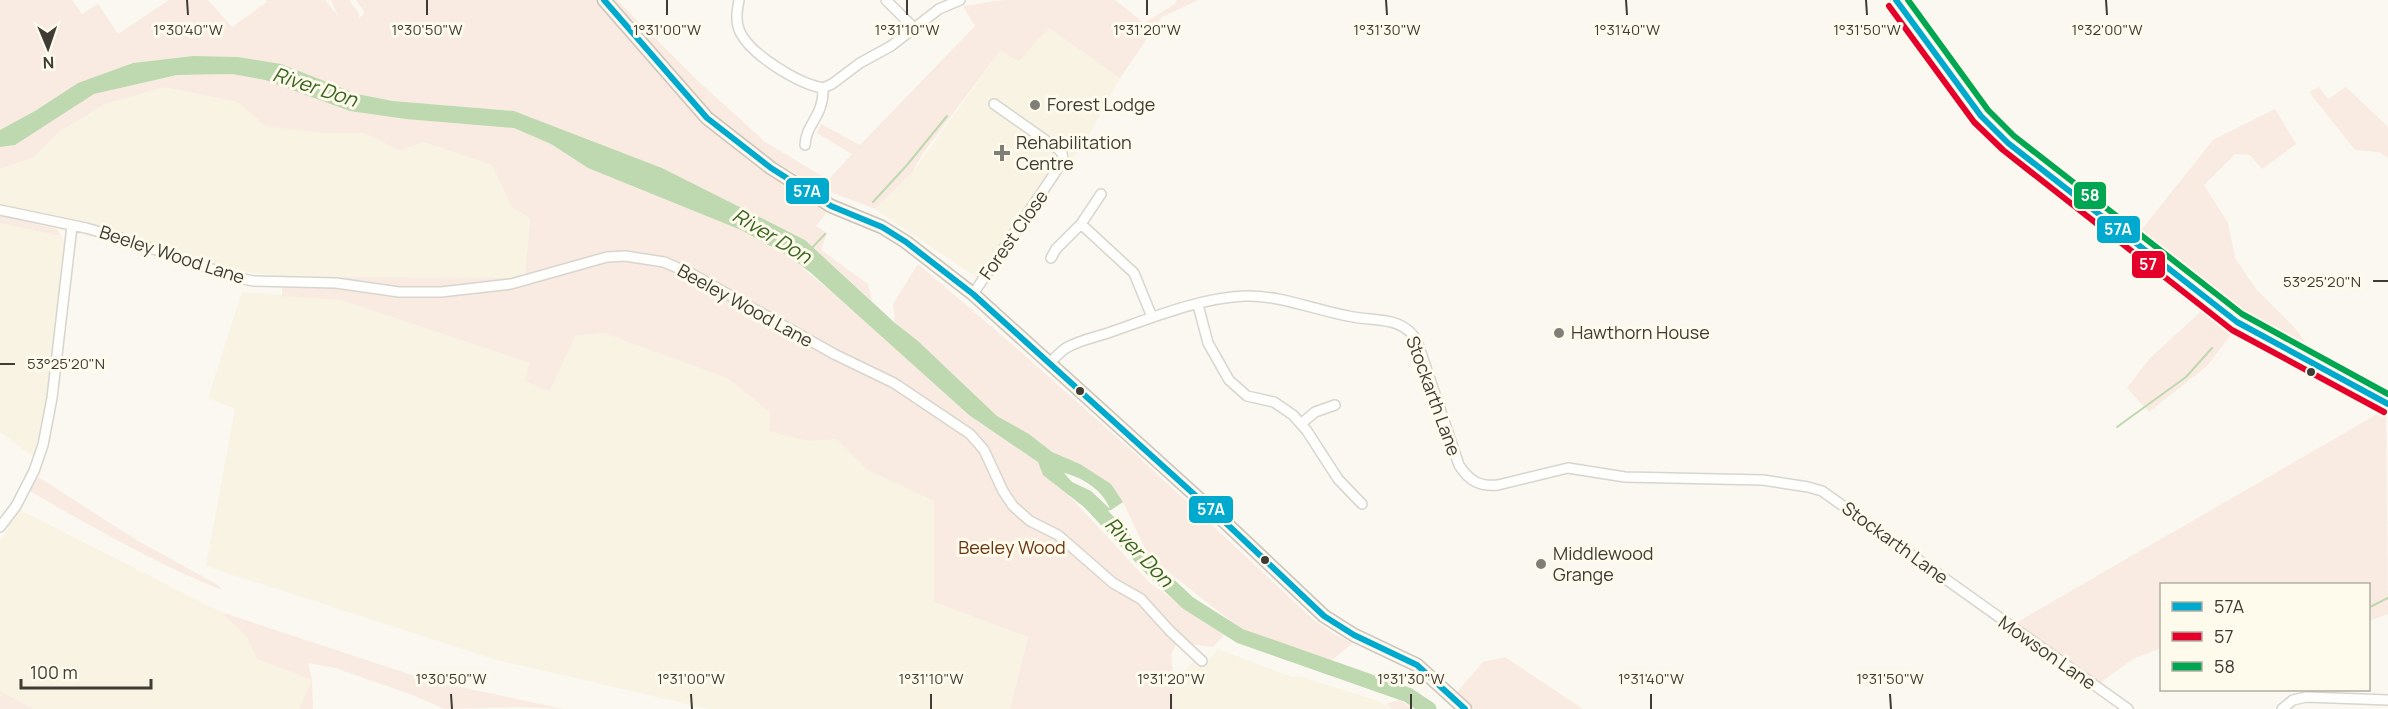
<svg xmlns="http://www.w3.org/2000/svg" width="2388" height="709" font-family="Manrope,sans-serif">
<rect width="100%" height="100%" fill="#faf8f0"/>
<path fill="#f8f3e2" d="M1049,28l71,50 -30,55 -102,152 -113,-76 37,-36 88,-122 19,10z
M164,87l74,15 27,24 59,7h41l35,18 22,-9 70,23 20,42 18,11 -5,60 -229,-1 -42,-4 -254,-57v-47l34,-12 26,-26 45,-27z
M0,223l61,13 4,7 -16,151 -15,63 -34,-25z
M242,292l99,8 189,63 20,28 25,-55 29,-3 123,45 82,63 27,-2 32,31 66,31v101l94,35 -18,72h-301l-212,-49 -291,-94 29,-157 -27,-11z
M20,510l201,102 26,25 10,22 55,21 -13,29h-265l-34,-18v-150z
M1218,649l74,28 7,-1 79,25 14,8h-216l-3,-3v-16l10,-17 13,-14 8,6z"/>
<path fill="#f9ebe1" d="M0,0h72l10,14 16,-10 20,30 51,-34h39l24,27 35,-25 -1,-2h59l13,16 -7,-16h18l10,14v4l6,-5 -9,-13h243l101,118 132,92 -6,3 -10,13 11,7 -6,17 47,34 4,17 -67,-61 -143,-72 -148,-57 -121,-10 -36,-7 -119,-37 -45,-1 -60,7 -133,67z
M612,0h5l80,80 67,61 64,39 24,-26 -35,-21 4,-9 39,21 115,-119 -12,-20 41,-6h111l29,23 31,-19 2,-4h21l-36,17 -42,61 -71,-50 -30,33 -19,-10 -77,102 -11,20 -37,36 -55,-21 -58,-34 -47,-37 -39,-42z
M232,74l33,6 34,11 163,31 52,6 37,16 37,24 153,62 46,25 251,207 113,122 73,51 -11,12 -36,-5 -6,13 3,29 -1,22 3,3h-166l18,-72 -94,-35v-101l-66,-31 -32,-31 -27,2 -39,-10v-19l-43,-34 -123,-45 -29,3 -25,55 -25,-10 5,-18 -189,-63 -59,-4v-8l14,-11 229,1 5,-60 -18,-11 -20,-42 -69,-23 -23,9 -35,-18h-41l-59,-7 -27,-24 -74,-15 -59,17 -45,27 -26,26 -34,12v-22l15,-2 79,-51 83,-19z
M2319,87l9,12 18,-12 42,40v31l-9,-6 -24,-2 -46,-58z
M2275,109l21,35 -34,25 -12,-14 -15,-1 -31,31 24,38 7,35 21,31 39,39 13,18 -7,6 -58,-34 -29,-21 -75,-64 74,-93z
M0,216l57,13 4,7 -61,-13z
M918,264l95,81 118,105 183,170 20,14 19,9 -22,18 -90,-32 -92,-72 -26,-55 -12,-18 -31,-20 -28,-12 -23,-18 -32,-18 -79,-75 -23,-18 -2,-19z
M2206,307l29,22 -28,37 -58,46 -22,-24 22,-29z
M2386,409l2,205 -19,7 -1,-37h-206l-1,64 -28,11 -33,24 -86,-59z
M35,475l103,66 80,44 4,5c-68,-27 -131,-64 -194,-100z
M221,612l206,68 137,29 -45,-2 -74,2 -35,-15 -75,-26 -27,-5 4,17 1,29h-14l13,-29 -55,-21 -10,-22z
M1505,657l78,52h-109l-17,-17 26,-30z
M0,691l34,18h-34z
M1399,700l15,9h-22l-6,-5z"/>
<path fill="#bed8b0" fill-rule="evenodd" d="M193,56l45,1 43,7 76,30 36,7 121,10 148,57 143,72 90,83 23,18 79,75 32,18 23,18 28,12 31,20 12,18 -12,8 -18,4 -50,-39 -5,-13 -69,-47 -158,-142 -24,-18 -46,-25 -153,-62 -37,-24 -37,-16 -108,-9 -56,-8 -85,-31 -33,-6 -55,1 -83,19 -79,51 -15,2v-17l35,-19 43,-28 55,-20zM1064,473c18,4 39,17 46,36l-19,-18 -19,-9z"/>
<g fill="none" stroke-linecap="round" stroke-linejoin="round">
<path stroke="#bed8b0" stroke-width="2" d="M873,202l34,-37 40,-49
M810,250l15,-16
M2117,427l69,-50 26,-29
M2368,608l20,-10"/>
<path stroke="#bed8b0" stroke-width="15" d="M1086,498l66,71 36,34 52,33 168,59 21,14"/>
<defs>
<path id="minor" d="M739,0c-2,11 -4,21 1,32 11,23 59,52 83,56 1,29 -17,35 -18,57
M886,0l27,27
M1896,0l21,26 64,90 27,27 106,81 73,60 50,38 151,82
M823,88l9,-4 28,-21 31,-17 48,-37 21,-9
M0,210l86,18 38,11 111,38 18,4 83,2 63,9h42l70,-8 96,-27 18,-1 39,6 28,12 142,80 60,29 76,51 14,16 19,41 10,15 17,15 28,14 55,48 28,16 29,32 32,30
M1081,224l53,49 18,44
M1051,258l5,-9 25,-25 20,-30
M973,294l90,-133 -1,-8 -4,-4 -64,-45
M1198,305l10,38 21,37 18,16 27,6 19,13 14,16 31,48 24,25
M1049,363c6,-5 11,-11 17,-15 12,-7 26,-10 39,-14 44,-15 93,-36 140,-38 35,-1 70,14 103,20 26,6 54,-1 69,25l42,124c10,16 21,22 39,20l70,-17 57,9 138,3 45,7 14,4 306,218
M1302,423l13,-11 20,-7
M0,527l16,-21 18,-35 9,-26 9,-47 20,-172
M2282,709l11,-9 13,-3 82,3"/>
<path id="major" d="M604,0l103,118 64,50 60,38 51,21 24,15 67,52 255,231 96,91 30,19 63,30 48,44"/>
</defs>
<use href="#minor" stroke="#d7d5ce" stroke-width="12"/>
<use href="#major" stroke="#cac4ba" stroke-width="15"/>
<use href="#minor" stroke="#fefefd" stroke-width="9"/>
<use href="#major" stroke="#f7f4ef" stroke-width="12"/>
<defs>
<path id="bus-1" d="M604,0l103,118 64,50 60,38 51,21 24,15 67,52 255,231 96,91 30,19 63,30 48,44
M1896,0l85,116 27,27 229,179 151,82"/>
<path id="bus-2" d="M1889,6l85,116 29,28 229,180 152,82"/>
<path id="bus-3" d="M1908,0l80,110 26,26 228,178 146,80"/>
</defs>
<use href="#bus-1" stroke="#fefaec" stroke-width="10"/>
<use href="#bus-2" stroke="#fefaec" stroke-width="10"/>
<use href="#bus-3" stroke="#fefaec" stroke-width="10"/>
<use href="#bus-1" stroke="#00a9ce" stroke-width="6"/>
<use href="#bus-2" stroke="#e4002b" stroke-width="6"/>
<use href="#bus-3" stroke="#00a651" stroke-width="6"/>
</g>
<path fill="none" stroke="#3e3c35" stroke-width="2" d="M187,0l1,15M427,0v15M667,0v15M907,0v15M1147,0v15M1386,0l1,15M1626,0l1,15M1866,0l1,15M2106,0l1,15M2373,281h15M0,364h15M451,694l1,15M691,694l1,15M931,694v15M1171,694v15M1411,694v15M1651,694v15M1890,694l1,15"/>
<g fill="#807e76" stroke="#fefaec" stroke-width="2">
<circle cx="1035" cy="105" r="6"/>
<path d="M999 144h6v6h6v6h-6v6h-6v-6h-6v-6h6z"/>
<circle cx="1559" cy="333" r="6"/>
<circle cx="1541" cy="564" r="6"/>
</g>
<g fill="#3e3c35" stroke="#fefaec" stroke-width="2">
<circle cx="2311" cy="372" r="5"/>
<circle cx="1080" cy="391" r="5"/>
<circle cx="1265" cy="560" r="5"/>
</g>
<g text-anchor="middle" stroke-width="6" stroke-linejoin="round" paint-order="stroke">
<g font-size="18" fill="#3e3c35" stroke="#fefaec" text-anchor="start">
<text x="1047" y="111">Forest Lodge</text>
<text x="1016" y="149">Rehabilitation<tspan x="1016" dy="21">Centre</tspan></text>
<text x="1571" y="339">Hawthorn House</text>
<text x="1553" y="560">Middlewood<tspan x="1553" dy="21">Grange</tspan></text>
</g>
<g font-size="18" fill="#3e3c35" stroke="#fefaec">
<text transform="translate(1014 235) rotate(-55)" y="6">Forest Close</text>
<text transform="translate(172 255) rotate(18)" y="6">Beeley Wood Lane</text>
<text transform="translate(745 306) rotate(29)" y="6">Beeley Wood Lane</text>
<text transform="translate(1433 396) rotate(70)" y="6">Stockarth Lane</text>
<text transform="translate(1895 543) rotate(36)" y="6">Stockarth Lane</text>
<text transform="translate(2047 653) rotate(35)" y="6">Mowson Lane</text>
</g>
<g font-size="18" fill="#6b3511" stroke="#fefaec">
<text x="1012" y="554">Beeley Wood</text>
</g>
<g font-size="20" font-style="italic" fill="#37651d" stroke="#fefaec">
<text transform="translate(315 87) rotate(18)" y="7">River Don</text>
<text transform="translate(772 236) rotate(31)" y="7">River Don</text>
<text transform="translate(1139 552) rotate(46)" y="7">River Don</text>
</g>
</g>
<g font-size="15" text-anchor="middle" fill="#3e3c35" stroke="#fefaec" stroke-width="6" stroke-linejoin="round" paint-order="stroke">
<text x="188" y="35">1°30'40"W</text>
<text x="427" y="35">1°30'50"W</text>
<text x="667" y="35">1°31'00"W</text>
<text x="907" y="35">1°31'10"W</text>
<text x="1147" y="35">1°31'20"W</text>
<text x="1387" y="35">1°31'30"W</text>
<text x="1627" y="35">1°31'40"W</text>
<text x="1867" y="35">1°31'50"W</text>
<text x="2107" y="35">1°32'00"W</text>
<text x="2322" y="287">53°25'20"N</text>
<text x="66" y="369">53°25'20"N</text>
<text x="451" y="684">1°30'50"W</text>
<text x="691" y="684">1°31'00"W</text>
<text x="931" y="684">1°31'10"W</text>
<text x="1171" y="684">1°31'20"W</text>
<text x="1411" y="684">1°31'30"W</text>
<text x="1651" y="684">1°31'40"W</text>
<text x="1890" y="684">1°31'50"W</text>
</g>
<g stroke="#fefaec" stroke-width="2">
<rect x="785" y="177" width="45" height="28" rx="6" fill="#00a9ce"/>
<rect x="2073" y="181" width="34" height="29" rx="6" fill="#00a651"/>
<rect x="2096" y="215" width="45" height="29" rx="6" fill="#00a9ce"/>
<rect x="2131" y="250" width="35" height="29" rx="6" fill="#e4002b"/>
<rect x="1188" y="495" width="46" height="29" rx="6" fill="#00a9ce"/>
</g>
<g font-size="16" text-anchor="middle" font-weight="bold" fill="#fff">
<text x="807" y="197">57A</text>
<text x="2090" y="201">58</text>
<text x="2118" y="235">57A</text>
<text x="2148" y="270">57</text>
<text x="1211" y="515">57A</text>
</g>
<rect x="2160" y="583" width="210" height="108" fill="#fefaec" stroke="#b1aea3" stroke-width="1.5"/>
<rect x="2172" y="602" width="30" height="9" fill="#00a9ce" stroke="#b1aea3" stroke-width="1.5"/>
<text x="2214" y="613" font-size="18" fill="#3e3c35">57A</text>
<rect x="2172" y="632" width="30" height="9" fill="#e4002b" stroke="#b1aea3" stroke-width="1.5"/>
<text x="2214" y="643" font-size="18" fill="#3e3c35">57</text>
<rect x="2172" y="662" width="30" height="9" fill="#00a651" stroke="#b1aea3" stroke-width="1.5"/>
<text x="2214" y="673" font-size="18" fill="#3e3c35">58</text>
<g transform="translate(48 48) rotate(178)" stroke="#fefaec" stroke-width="4.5" paint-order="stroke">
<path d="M0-4.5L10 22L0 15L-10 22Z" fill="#3e3c35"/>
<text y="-9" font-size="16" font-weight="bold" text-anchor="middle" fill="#3e3c35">N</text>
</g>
<path d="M21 679v9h130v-9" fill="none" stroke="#3e3c35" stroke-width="3"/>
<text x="30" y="679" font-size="18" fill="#3e3c35" stroke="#fefaec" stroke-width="4.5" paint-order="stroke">100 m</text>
</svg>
